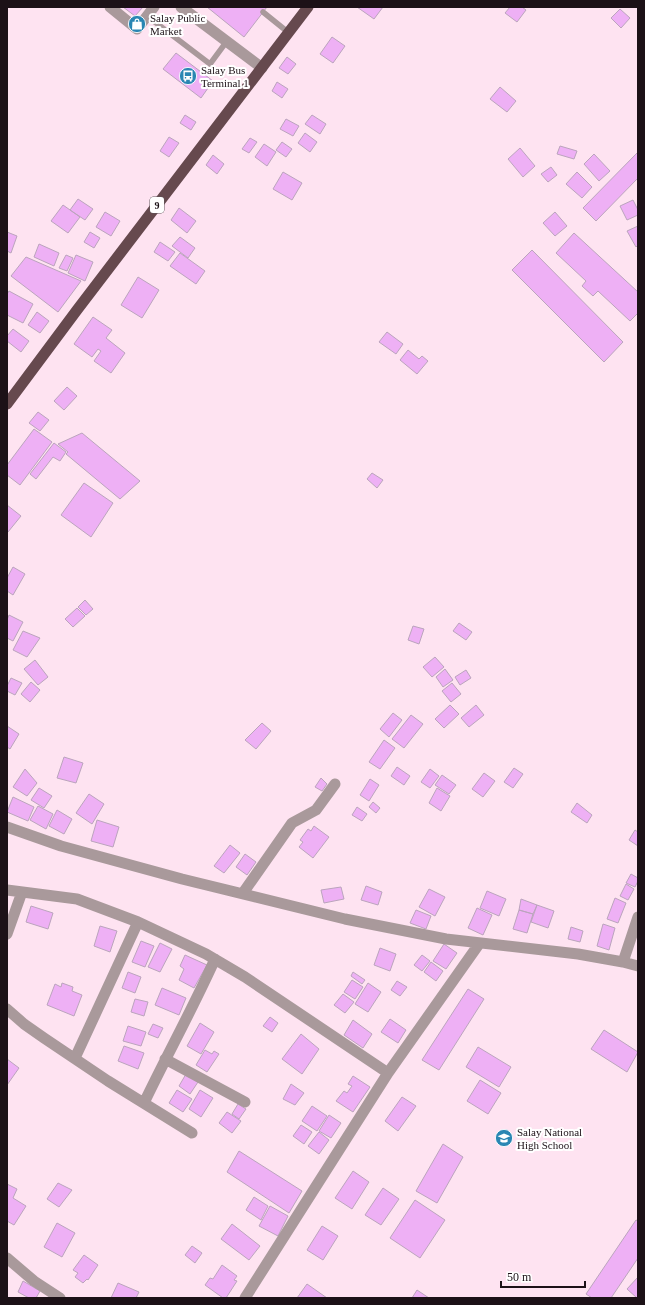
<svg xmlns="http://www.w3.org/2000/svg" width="645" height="1305" font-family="'Times New Roman',serif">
<rect width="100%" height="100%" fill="#fee3f1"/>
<path fill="#eeb0f5" stroke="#bba4bd" d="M123,7h20l-8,9z
M207,7h60l-23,30z
M357,7h26l-9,12z
M510,7h12l4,3 -9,12 -12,-9z
M620,9l10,9 -9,10 -10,-10z
M332,37l13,9 -12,17 -13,-9z
M176,53l37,28 -12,17 -38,-29z
M287,57l9,7 -8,10 -9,-6z
M277,82l11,7 -6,9 -10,-7z
M500,87l16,14 -9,11 -17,-13z
M185,115l11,7 -5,8 -11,-7z
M312,115l14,9 -6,10 -15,-10z
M286,119l13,7 -6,10 -13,-7z
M305,133l12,9 -7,10 -12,-9z
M169,137l10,6 -10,14 -9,-6z
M250,138l7,4 -8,11 -7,-4z
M282,142l10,7 -6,8 -10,-7z
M264,144l12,8 -9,14 -12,-9z
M560,146l17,5 -3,8 -17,-5z
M520,148l15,18 -12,11 -15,-18z
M638,152v26l-42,43 -13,-13z
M594,154l16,17 -11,10 -15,-17z
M213,155l11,9 -7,10 -11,-9z
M551,167l6,8 -9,7 -7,-8z
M283,172l19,11 -10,17 -19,-11z
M577,172l15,15 -10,11 -16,-14z
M78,199l15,10 -8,11 -15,-10z
M633,200l5,10v5l-11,5 -7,-14z
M63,205l17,12 -12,16 -17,-12z
M179,208l17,13 -9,12 -16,-13z
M105,212l15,9 -9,15 -15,-9z
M555,212l12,14 -12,10 -12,-13z
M638,226v19l-2,2 -9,-16z
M7,232l10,4 -6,17 -4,-2z
M90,232l10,6 -6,10 -10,-6z
M574,233l64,59v21l-8,8 -32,-30 -5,5 -11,-10 4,-5 -30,-28z
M180,237l15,11 -7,10 -16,-12z
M160,242l15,10 -7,9 -14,-9z
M39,244l20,9 -5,13 -20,-9z
M532,250l91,92 -19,20 -92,-92z
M180,253l25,18 -9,13 -26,-18z
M66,255l7,3 -6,13 -8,-3z
M76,255l17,7 -8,19 -17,-8z
M26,257l55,24 -23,31 -47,-36z
M138,277l21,13 -17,28 -21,-13z
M9,291l24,13 -10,19 -16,-8v-21z
M37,312l12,9 -9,12 -12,-8z
M93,317l19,13 -6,8 19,15 -14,20 -17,-12 7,-10 -3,-2 -6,8 -18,-13z
M13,329l16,12 -8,11 -14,-11v-5z
M387,332l16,12 -7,10 -17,-12z
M408,350l11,9 3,-3 6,5 -11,13 -17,-14z
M67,387l10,9 -13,14 -10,-9z
M38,412l11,8 -9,11 -11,-8z
M34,429l18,13 -32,43 -13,-10v-10z
M82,433l58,48 -20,18 -54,-45 2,-2 -10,-8z
M54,443l12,9 -6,9 -7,-4 -17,22 -6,-5z
M372,473l11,7 -6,8 -10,-9z
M84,483l29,20 -22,34 -30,-22z
M7,505l14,11 -13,16 -1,-1z
M13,567l12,7 -12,21 -6,-4v-13z
M85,600l8,9 -7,6 -8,-8z
M77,608l8,8 -12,11 -8,-8z
M9,615l14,7 -10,19 -6,-3v-18z
M459,623l13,9 -6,8 -13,-9z
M413,626l11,3 -5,15 -11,-4z
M23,631l17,7 -13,19 -14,-7z
M435,657l9,10 -12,10 -9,-10z
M35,660l13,17 -10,8 -14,-16z
M445,669l8,11 -10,7 -7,-10z
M466,670l5,8 -11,7 -5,-8z
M11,678l11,5 -7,12 -8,-4v-5z
M31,682l9,8 -10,12 -9,-8z
M452,683l9,11 -10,8 -9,-11z
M450,705l9,9 -15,14 -9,-9z
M476,705l8,10 -15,12 -8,-9z
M393,713l9,7 -13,17 -9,-8z
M411,715l12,9 -19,24 -12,-9z
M262,723l9,8 -15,18 -11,-9z
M7,726l12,8 -9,15 -3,-2z
M384,740l11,8 -15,21 -11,-7z
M64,757l19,6 -7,20 -19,-5z
M397,767l13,9 -6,9 -13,-9z
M514,768l9,6 -10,14 -9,-6z
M25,769l12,14 -10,13 -14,-9z
M430,769l9,7 -9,12 -9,-6z
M484,773l11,8 -12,16 -11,-8z
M442,775l14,10 -7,9 -14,-9z
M321,778l6,6 -5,7 -7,-4z
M370,779l9,6 -10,16 -9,-6z
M39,788l13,8 -8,12 -13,-8z
M437,788l13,8 -9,15 -12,-8z
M89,794l15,10 -12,20 -16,-11z
M13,797l21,10 -6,14 -21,-9z
M373,802l7,6 -4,5 -7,-6z
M577,803l15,12 -5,8 -16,-11z
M38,806l15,8 -7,15 -16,-9z
M357,807l10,7 -5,7 -10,-6z
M57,810l15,9 -8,15 -15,-8z
M97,820l22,7 -6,20 -22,-6z
M314,826l15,11 -16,21 -14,-11 4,-5 -3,-2 8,-11 3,2z
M635,830l3,2v14l-9,-6z
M230,845l10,8 -16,20 -10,-7z
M245,854l11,8 -9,13 -11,-8z
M631,874l7,4v3l-3,6 -9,-4z
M626,884l8,5 -6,11 -8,-4z
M366,886l16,6 -4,13 -17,-5z
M341,887l3,12 -20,4 -3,-13z
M429,889l16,8 -10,19 -16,-9z
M487,891l19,8 -7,17 -19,-8z
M615,898l11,5 -8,20 -11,-4z
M521,899l16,6 -4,9 -14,-4z
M537,905l17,6 -6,17 -17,-6z
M31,906l22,7 -5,16 -22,-7z
M477,908l15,7 -9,20 -15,-7z
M416,910l15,6 -5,13 -16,-6z
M519,910l14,4 -6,19 -14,-4z
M603,924l12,4 -6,22 -12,-4z
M100,926l17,5 -7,21 -16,-6z
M571,927l12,4 -3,11 -12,-3z
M141,941l13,5 -9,21 -13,-5z
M160,943l12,6 -12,23 -12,-5z
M444,944l13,9 -11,16 -13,-8z
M380,948l16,6 -6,17 -16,-6z
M185,955l22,10 -13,23 -15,-8 5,-11 -4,-3z
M422,955l8,6 -8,10 -8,-6z
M431,962l12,9 -7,10 -12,-9z
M128,972l13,5 -6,16 -13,-5z
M353,972l12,8 -3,4 -11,-8z
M352,980l11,7 -8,12 -11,-7z
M397,981l10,6 -7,9 -9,-6z
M62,983l11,4 -1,4 10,4 -8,21 -27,-11 8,-21 6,3z
M368,983l13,9 -13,20 -13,-8z
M162,988l24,10 -7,17 -24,-10z
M468,989l16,10 -45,71 -17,-10z
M343,994l11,8 -9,11 -11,-8z
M135,999l13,3 -4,14 -13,-4z
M270,1017l8,6 -6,9 -9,-6z
M390,1019l16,11 -8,13 -17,-11z
M353,1020l19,14 -9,14 -19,-13z
M200,1023l14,9 -13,22 -14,-8z
M153,1024l10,4 -5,10 -10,-4z
M128,1026l18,6 -5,14 -18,-5z
M604,1030l34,22 -11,20 -36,-23z
M301,1034l18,15 -17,25 -20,-15z
M124,1046l20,7 -6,16 -20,-8z
M478,1047l33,20 -12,20 -33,-20z
M205,1050l7,4 2,-3 5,3 -12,18 -11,-7z
M7,1059l12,9 -12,17z
M186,1074l12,8 -8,12 -11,-8z
M353,1076l17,11 -17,25 -17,-11 8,-10 3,2 5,-7 -4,-2z
M480,1080l21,13 -13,21 -21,-13z
M291,1084l13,9 -9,12 -12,-6z
M177,1090l15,9 -9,13 -14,-9z
M200,1090l13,8 -12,19 -12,-8z
M402,1097l14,9 -18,25 -13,-10z
M238,1104l8,5 -7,10 -7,-5z
M312,1106l15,10 -10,15 -15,-10z
M227,1112l14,9 -9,12 -13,-10z
M329,1115l12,8 -10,15 -12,-7z
M301,1125l11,7 -8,12 -11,-8z
M319,1132l10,8 -10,14 -11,-8z
M443,1144l20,13 -26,46 -21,-12z
M239,1151l63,40 -13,22 -62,-41z
M353,1171l16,11 -17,27 -17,-11z
M58,1183l14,7 -13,17 -12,-8z
M7,1184l10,5 -4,9 13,8 -12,19 -7,-4z
M383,1188l16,11 -18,26 -16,-10z
M254,1197l14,9 -7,14 -15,-10z
M415,1200l30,20 -25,38 -30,-20z
M270,1206l18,10 -10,20 -19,-10z
M636,1220l2,1v37l-27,40h-19l-6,-4z
M57,1223l18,10 -13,24 -18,-10z
M232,1224l28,22 -11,14 -28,-21z
M322,1226l16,10 -15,24 -16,-10z
M192,1246l10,7 -7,10 -10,-8z
M84,1255l14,10 -10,15 -1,-1 -4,4 -8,-6 3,-4 -5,-3z
M222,1265l15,11 -3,4 3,1 -11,17h-3l-18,-13 5,-7 3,1z
M638,1277v21h-1l-10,-9z
M23,1281l17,10 -4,7h-7l-11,-6z
M118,1283l21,9 -3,6h-25z
M307,1284l20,14h-30z
M417,1290l12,8h-17z"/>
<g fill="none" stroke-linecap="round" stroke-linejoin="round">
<path stroke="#a9999b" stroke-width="5.5" d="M263,12l26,21
M147,16l63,48 17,-23"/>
<path stroke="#a9999b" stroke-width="11" d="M110,7l27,22 17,-22
M181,7l81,61
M7,827l54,19 121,33 163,40 101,20 132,15 45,8 15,4
M7,890l70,9 61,23 68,32 39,23 143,96
M243,893l49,-70 24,-13 19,-26
M7,934l15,-42
M623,962l15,-45
M7,1009l17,15 20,14 64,43 84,52
M75,1058l63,-136
M165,1059l80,43
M144,1103c23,-48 49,-95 71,-144
M245,1298l143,-225 91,-129"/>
<path stroke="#a9999b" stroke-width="11" d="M7,1258l27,23 26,17"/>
<path stroke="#66494e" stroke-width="11" d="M7,404l70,-94 231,-303"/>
</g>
<defs>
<symbol id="shop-disc" viewBox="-11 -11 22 22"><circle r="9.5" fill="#2a86b3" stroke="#fff"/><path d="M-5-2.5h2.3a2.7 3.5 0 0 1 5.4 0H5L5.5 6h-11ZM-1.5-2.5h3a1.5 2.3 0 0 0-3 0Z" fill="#fff"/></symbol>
<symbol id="bus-disc" viewBox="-11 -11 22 22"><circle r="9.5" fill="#2a86b3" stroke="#fff"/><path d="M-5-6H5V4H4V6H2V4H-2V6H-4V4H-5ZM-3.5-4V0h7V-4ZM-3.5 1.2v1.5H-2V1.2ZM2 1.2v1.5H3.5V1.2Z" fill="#fff"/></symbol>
<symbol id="school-disc" viewBox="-11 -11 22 22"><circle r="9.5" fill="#2a86b3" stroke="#fff"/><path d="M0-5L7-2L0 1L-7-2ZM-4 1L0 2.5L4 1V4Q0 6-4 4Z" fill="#fff"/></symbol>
</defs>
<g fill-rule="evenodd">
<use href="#shop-disc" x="127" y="14" width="20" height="20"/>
<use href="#bus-disc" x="178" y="66" width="20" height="20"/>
<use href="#school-disc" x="494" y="1128" width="20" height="20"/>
</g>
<g text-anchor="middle" stroke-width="4" stroke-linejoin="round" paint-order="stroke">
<rect fill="#fff" stroke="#60585d" stroke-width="1" x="150" y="197" width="14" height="16" rx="3"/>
<g font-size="10" font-weight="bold" fill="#1c1117">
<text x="157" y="209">9</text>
</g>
<g font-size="11" fill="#1c1117" stroke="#fff" text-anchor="start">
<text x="150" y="22">Salay Public<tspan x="150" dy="13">Market</tspan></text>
<text x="201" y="74">Salay Bus<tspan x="201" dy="13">Terminal 1</tspan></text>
<text x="517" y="1136">Salay National<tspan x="517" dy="13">High School</tspan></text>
</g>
</g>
<rect width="645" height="1305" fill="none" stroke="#1c1117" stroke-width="16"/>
<path d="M501 1281v6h84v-6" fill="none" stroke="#1c1117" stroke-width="2"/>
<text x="507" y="1281" font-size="12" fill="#1c1117" stroke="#ffffff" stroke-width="3" paint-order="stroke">50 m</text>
</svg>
